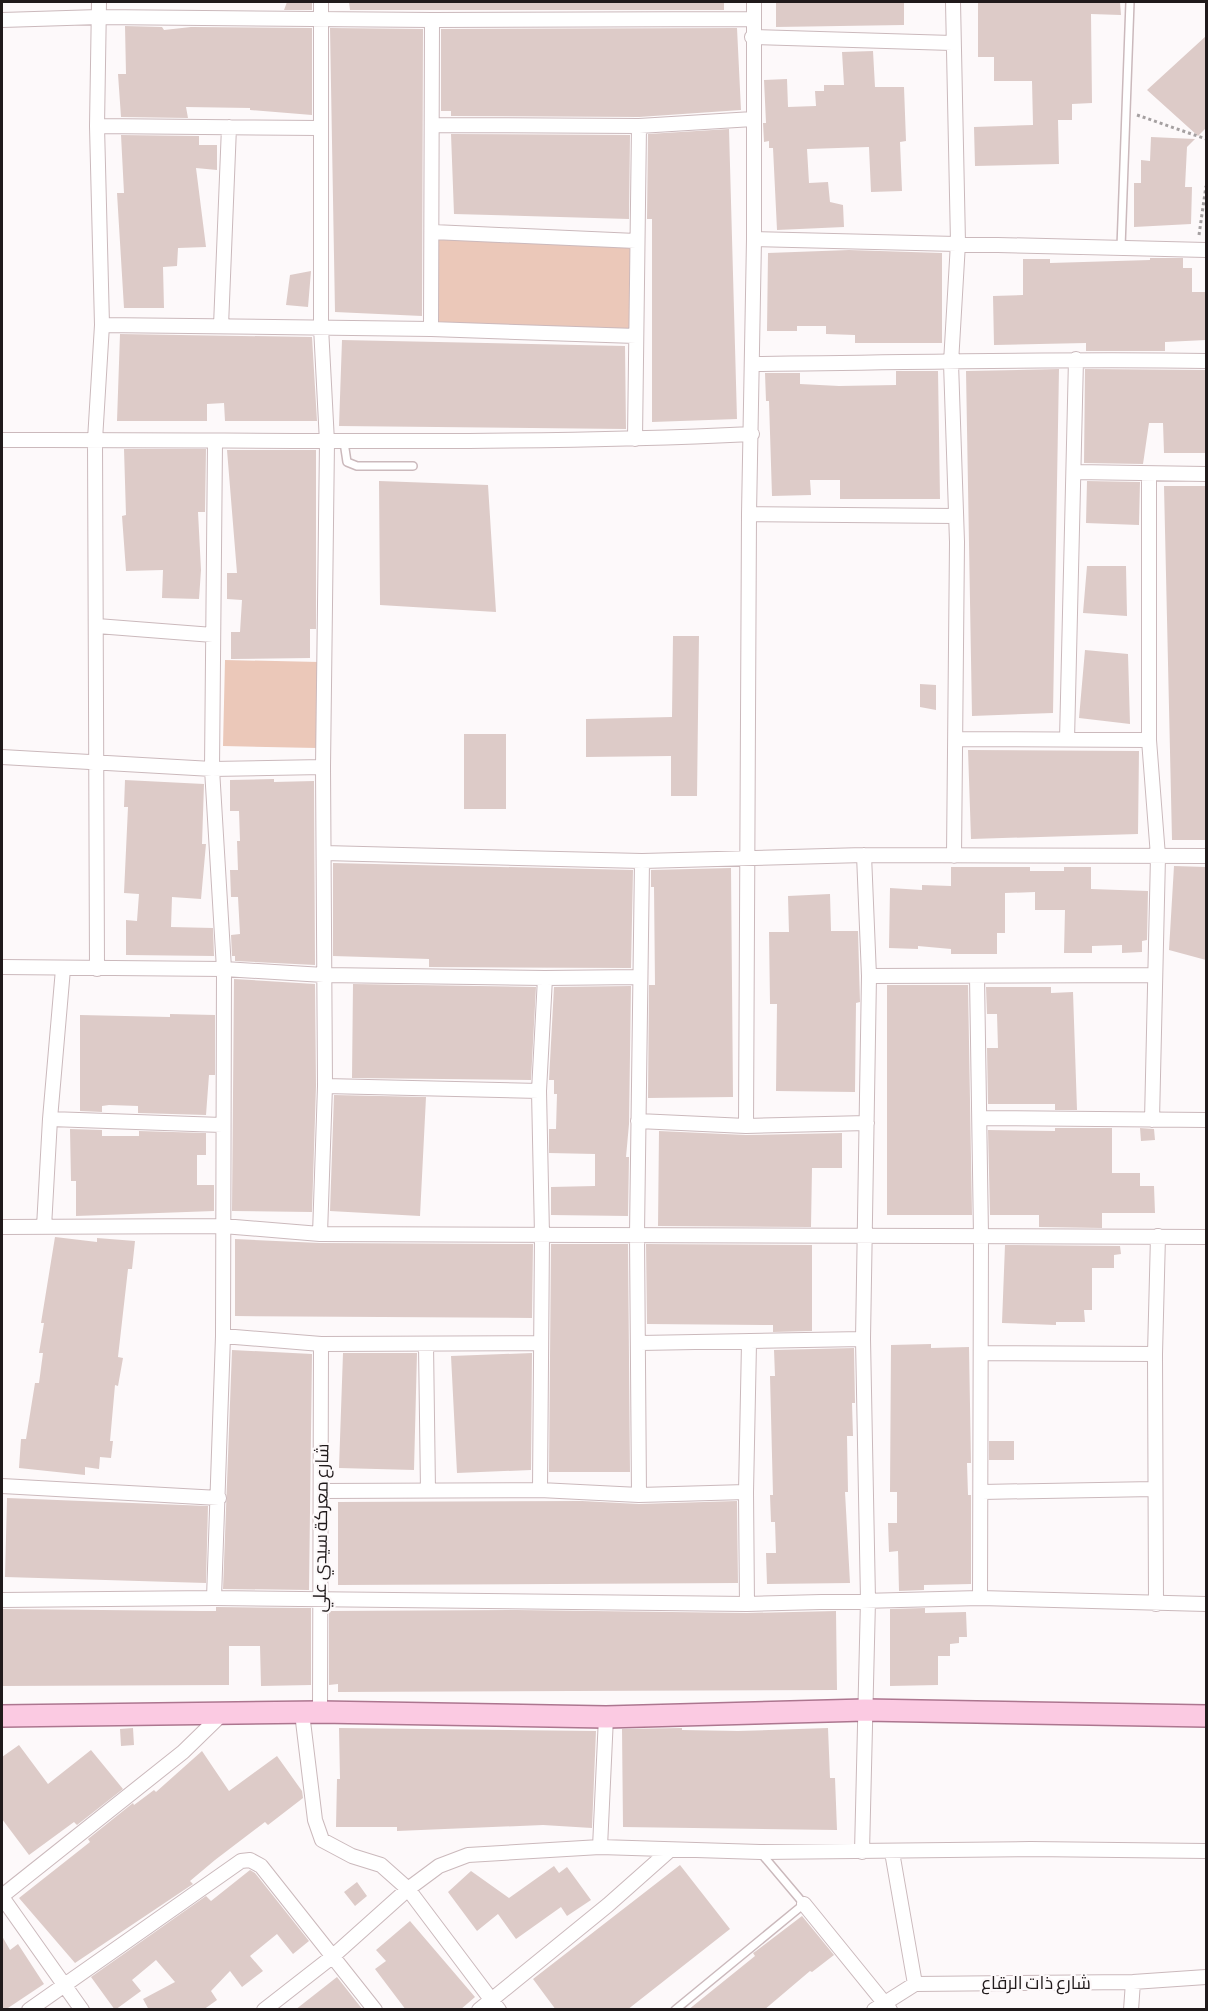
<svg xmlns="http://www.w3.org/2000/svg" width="1208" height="2011" font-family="'Sofia Sans Condensed',Cairo,sans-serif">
<rect width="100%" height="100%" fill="#fdf9fa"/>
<path fill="#ebc8b9" d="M433,232l203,9 -1,95 -204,-8z
M225,660l94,2 -2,86 -94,-2z"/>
<path fill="#ddcbc8" d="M287,2h25v8h-28z
M349,2h375v8h-374z
M776,2h128v23l-128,2z
M978,2h142l1,13 -30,-1 1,89 -20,1v16h-14l1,44 -84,2 -1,-39 59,-2 -1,-44h-38v-24h-16z
M125,26l37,1 2,3 27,-3 121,1v87l-62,-5v-2l-64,-1 2,11 -67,-1 -3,-43h8z
M330,28l93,1 -1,287 -87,-4z
M737,28l4,82 -102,7 -188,-1v-5h-10v-82z
M1206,36v92l-8,8 -51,-46z
M873,51l2,36h29l2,54 -6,1 2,49 -31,1 -2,-45 -62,2 2,34 19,-1 2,20 13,3 1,22 -67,3 -4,-82h-4v-7l-5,1 -1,-19h3l-2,-43 23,-1 1,28 28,-1 -1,-15h9v-6h20l-2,-33z
M729,129l8,290 -85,3v-203h-5l1,-85z
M451,134l179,1 -1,84 -175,-5z
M121,135l78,1v9h18v25l-21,-2 10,79 -28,1 -1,18 -14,1 1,41h-40l-7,-115h7z
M1151,137l44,2 -8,8 -2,40h7l-1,37 -57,3v-44h7v-23l9,1z
M849,250l93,3v90h-87v-8l-29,-1v-8h-29v5h-30l1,-78z
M1150,258h33v10h9v24h14v48l-41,2v9h-79v-8l-92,2 -1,-49 30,-1v-36h27v4l100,-3z
M311,271l-3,36 -22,-2 4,-30z
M120,334l192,3 5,84h-92l-1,-18 -17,1v17h-90z
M342,340l283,6 1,83 -287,-3z
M1059,369l-6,344 -81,3 -6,-345z
M1085,369l121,1v83h-42l-1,-30h-14l-6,41 -59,-1z
M896,371h42l2,128h-100v-19h-30l1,15 -39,1 -3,-95h-3l-1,-28h35v11l39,2 57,-1z
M124,449h82l-1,63h-7l3,58 -2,29 -37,-1 1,-28 -37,1 -4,-55 4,-1z
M227,450h89v179h-6v29l-79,1v-27h9l2,-32 -15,-1v-26h10z
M379,481l109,4 8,127 -116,-7z
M1087,481l53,1 -1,43 -53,-2z
M1164,486h42v354h-34z
M1087,566h39l1,50 -44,-3z
M673,636h26l-2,160h-26v-40l-85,1v-38l86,-2z
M1085,650l43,4 2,70 -51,-6z
M920,684l16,1v25l-16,-3z
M464,734h42v75h-42z
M968,750l171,1 -1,83 -167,5z
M274,779v3l40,-1 1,184 -80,-4v-5h-3l-1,-21 9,-1 -2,-37h-7l-1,-27h8l-1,-29h3l-1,-30h-9v-31z
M125,780l79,4 -2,60h4l-5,55 -29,-2 -1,30 42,1 1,28 -88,-1v-35l11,1 2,-27 -15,-1 4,-86h-4z
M333,863l300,7 -2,98 -202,-1v-8l-96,-3z
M1174,866l32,1v93l-37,-10z
M951,867h79v4h34v-4h27v22l57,2 -1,49 -5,1v11l-20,1v-8l-30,1v7h-28l1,-43h-30v-18l-30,1v40h-8v21h-46v-5l-33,-3v3l-29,-1 1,-60 32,2v-5l29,1z
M731,868l2,229 -85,1 1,-113h6l-1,-98h-3v-17z
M830,894l1,37h27l2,71 -4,1 -1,89 -79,-1 1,-87h-7l-1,-72h20l-1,-36z
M234,979l81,5 1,102 -4,126 -80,-1z
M353,984l183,3 -5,93 -179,-2z
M887,985h81l4,230h-85z
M631,986l-2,138 -3,33h3l-1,59 -77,-1v-28l44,-1v-32l-46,-1v-24h7l1,-35h-3v-14h-5l5,-93z
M986,987h65v6l22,-1 4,118h-22v-6h-67l-1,-56h11l-1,-34h-10z
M170,1014l45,1v60h-6l-3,40 -68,-2v-7l-29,-1 -7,1v6l-22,-1v-96l90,2z
M334,1095l92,2 -6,119 -90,-5z
M1055,1128h57v45h28v13h14l1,27h-53v15l-63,-1v-12h-49l-2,-85 67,1z
M1140,1128l14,1 1,11 -14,1z
M70,1129l32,1v6h37v-5l67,2v22h-9v30h17v26l-138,5v-35h-5z
M659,1131l87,4 96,-2v35h-30l-1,59 -153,-1z
M55,1237l42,5v-4l38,3 -3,28h-4l-10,88 5,1 -5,28 -3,-1 -5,56h3l-2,17 -11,-1 -1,12 -14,-2v8l-66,-7 2,-29h5l9,-56h4l4,-30h-4l5,-30h-3z
M235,1239l85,4 213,1 -1,74 -297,-2z
M551,1244h77l2,228h-81z
M646,1244l166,1v86l-39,1v-7l-126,-1z
M1005,1245l115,1 1,8 -7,1v13h-22v42h-8l1,12h-29v3l-54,-2z
M931,1344v4l38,-1 2,116h-4l1,32h3v89l-47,1v5l-25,1 -1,-40 -9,1 -1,-29h9v-31h-7l1,-147z
M854,1348l1,55h-3l1,33h-6l1,56h-3l5,91 -83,1 -1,-31h10l-1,-31h-4l-1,-27h3l-3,-119h5l-1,-26z
M232,1350l80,4 -3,236 -86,-1z
M343,1353h74l-3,117 -75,-2z
M532,1353l-1,117 -74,3 -6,-117z
M989,1441h25v19h-25z
M7,1498l201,8 -2,77 -201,-6z
M582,1501l57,3 98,-3 1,82 -400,2v-83z
M216,1607l95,1v77l-50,1 -1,-40h-31v39l-227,1v-77l200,2h14z
M925,1608v5l41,-1 1,25h-8v6l-9,1v12h-12v29l-48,1v-77z
M517,1610l230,3 89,-2 1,79 -499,2v-8l-9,1v-74z
M133,1728l1,17 -13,1 -1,-17z
M339,1728l257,3 -4,97 -49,-3 -146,6v-4h-61l1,-48h3z
M682,1728v2l56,1 90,-3 2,50h5l2,52 -214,-3 -1,-98z
M19,1745l29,39 43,-34 32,39 -46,36 -3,-3 -45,33 -27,-36v-62z
M202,1751l27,40 48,-35 25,35 1,7 -35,27 -3,-3 -50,38 -25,21 3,3 -118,79 -56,-65 71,-56 -2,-3 45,-36 1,2 20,-15 2,2z
M680,1865l50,64 -103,81h-71l-23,-31z
M554,1866l5,7 8,-6 24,33 -24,16 -6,-9 -45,32 -18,-25 -21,17 -29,-39 23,-21 38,27z
M250,1870l5,3 54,68 -16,13 -16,-20 -27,22 13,15 -21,16 -12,-16 -19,20 6,9 -14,10h-54l-6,-11 32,-17 -19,-22 -24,20 9,11 -26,19 -24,-33 115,-81 5,5z
M357,1882l10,14 -12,10 -11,-14z
M802,1916l32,39 -22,17 -2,-1 -46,39h-76l67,-54 -2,-3 3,-2z
M410,1921l65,76 -15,13h-54l-31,-41 11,-8 -10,-11z
M2,1936l8,14 8,-6 26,40 -39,26h-3z
M337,1977l26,33h-68z"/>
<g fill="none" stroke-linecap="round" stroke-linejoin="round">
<defs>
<path id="service" d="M1121,247l9,-245
M344,442l3,20 10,4h56
M675,2010l129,-106 -44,-52"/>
<path id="minor" d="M953,2l5,241 -7,120 6,179 -3,314
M2,20l97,-3 333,3 322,-1
M752,37l200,6
M433,125l206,1 114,-7
M97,126l222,2
M433,232l203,9
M754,239l452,11
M102,325l329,4 205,7
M221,326l8,-199
M431,329l1,-309
M752,364c152,-1 303,-6 454,-3
M635,439l4,-313
M2,440c250,-1 500,6 750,-6
M1075,472l131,2
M1149,474v266l9,116 -6,264
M749,514l206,2
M97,626l116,9
M956,739l193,1
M1067,740l9,-381
M2,757l210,12 111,-2
M324,853l318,8 222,-6 342,1
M2,967l222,2 100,6 221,3 94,-1
M63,969l-13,150 172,6
M97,969l-2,-529 7,-115 -5,-199 2,-124
M869,976l284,-1
M977,976l4,259 -1,363
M325,1086l214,5
M980,1118l226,2
M638,1121l108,5 121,-3
M746,1126l3,-612 5,-275v-237
M2,1227l221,-1 97,8 886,3
M44,1227l6,-108
M320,1234l5,-148 -2,-319 4,-325 -6,-115v-325
M223,1336l98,8 218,-1
M640,1343l223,-4
M426,1344l2,147
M982,1353l173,1
M2,1486l217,12
M540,1490l2,-255 -3,-144 6,-113
M322,1491l218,-1 99,5 107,-3
M982,1492l172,-3
M639,1495l-2,-261 5,-373
M214,1598l9,-262 1,-367 -12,-200 3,-327
M2,1600l212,-2 533,6 233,-6 226,6
M747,1604l-1,-112 3,-149
M1156,1604l-1,-250 3,-118
M320,1712l1,-368
M302,1713l13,107 7,20 30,16 29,9 27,24 91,121
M600,1847l6,-130
M862,1852l6,-252 -5,-261 6,-363 -5,-121
M892,1852l23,132
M2,1896l181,-144 38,-37
M2,1897l80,113
M804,1904l86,106
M29,2010l212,-149 9,-1 11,6 114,144
M264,2010l68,-53 76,-68 31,-23 29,-11 132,-8 160,5 270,-3 176,2
M479,2010l129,-105 62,-55
M874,2010l41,-26 218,-2 73,-5
M1131,2010l2,-28"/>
<path id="primary" d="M2,1716l318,-4 286,5 259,-7 341,6"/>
</defs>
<use href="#service" stroke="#cbb9bc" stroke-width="10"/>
<use href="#minor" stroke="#cbb9bc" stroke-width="16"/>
<use href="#primary" stroke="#ac768f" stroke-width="24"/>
<path stroke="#a5a0a1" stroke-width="3" stroke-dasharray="3 3" stroke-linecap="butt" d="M1137,115l69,24
M1199,235l7,-49"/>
<use href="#service" stroke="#fff" stroke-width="7"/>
<use href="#minor" stroke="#fff" stroke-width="14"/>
<use href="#primary" stroke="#fbcae2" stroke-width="21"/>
</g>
<g text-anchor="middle" stroke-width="4.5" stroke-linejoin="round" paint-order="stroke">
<g font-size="18" fill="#201a1b" stroke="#fdf9fa">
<text transform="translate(321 1528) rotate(-89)" y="6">شارع معركة سيدي علي</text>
<text x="1036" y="1989">شارع ذات الرقاع</text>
</g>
</g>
<rect width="1208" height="2011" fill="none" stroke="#201a1b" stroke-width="6"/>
</svg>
